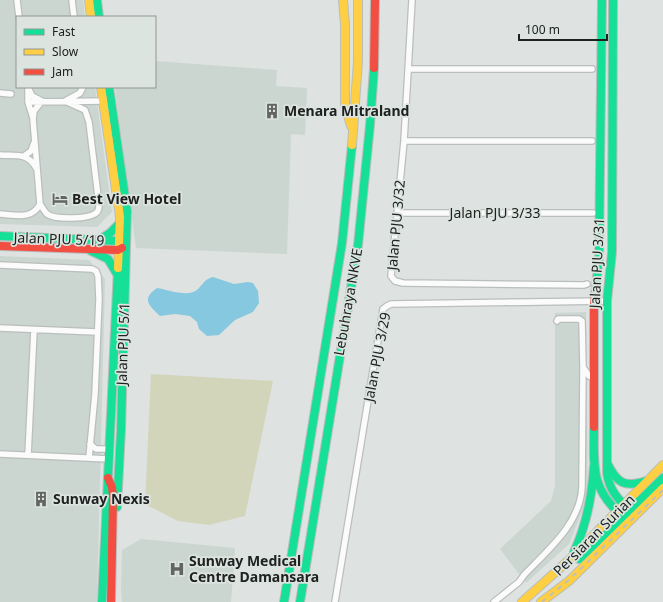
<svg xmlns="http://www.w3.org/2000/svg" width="663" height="602" font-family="'Noto Sans',sans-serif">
<rect width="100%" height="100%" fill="#dee2e0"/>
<path fill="#cbd6d1" d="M0,0h83l2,17h-68v70h78l17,125 -15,15 -97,-3z
M155,61l122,9 -1,16 31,2 -2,47 -14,-1 -4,120 -151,-6 -17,-124 -4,-37h40z
M0,256l89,4 16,19 -8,323h-97z
M586,312l2,185 -19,47 -43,39 -26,-34 51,-48 4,-15v-173z
M141,539l94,9 -4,54h-109l-1,-14 1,-38z"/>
<path fill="#d2d5ba" d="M151,374l122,7 -28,135 -36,9 -31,-4 -33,-17z"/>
<path fill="#86c8df" d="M213,277l21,7 14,-2 5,1 5,8 1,12 -6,9 -18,8 -16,15 -12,1 -8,-7 -2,-7 -7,-6 -15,-2 -15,2c-11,-10 -19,-17 -3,-28 12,2 32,10 41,1 6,-6 7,-10 15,-12z"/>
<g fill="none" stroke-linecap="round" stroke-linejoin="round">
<defs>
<path id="street" d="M17,0l2,17
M72,0l2,17
M412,0l-8,141 -13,135 4,5 8,2 181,2 3,-1
M408,69h184
M28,87l4,9 10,5 -8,10 -1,8 7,85c2,3 4,7 7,10 8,6 42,5 49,-1 3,-2 3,-5 3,-8l-10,-83 -4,-12 -20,-9
M28,90v12l5,16
M0,93l11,1
M67,100l13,-7 3,-6
M28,102l78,-1
M404,141h188
M0,155c15,1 28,-3 36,13
M24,156l7,-5 3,-8
M398,213h195
M0,214c16,1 32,6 40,-10
M0,265l92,4 4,2 2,5 1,23 -4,95 -6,64
M557,321l1,-2h21l3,2 1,46 6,9 5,2
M0,328l97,4
M90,444l6,5h13
M0,454l109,5
M28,455l6,-125
M335,602l48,-293 4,-3 4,-2 216,-3
M494,602l25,-20 5,-7c24,-25 57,-52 58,-89l1,-119"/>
<path id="fast" d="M97,0l2,17
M613,0l-1,252 -5,49v172c2,15 9,25 21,35
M109,87l18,124 -6,219 -4,77
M0,236l119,5
M99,240l11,-7 9,-9
M91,251l17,8 9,15
M596,288l3,-33 3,-255
M594,427c0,39 -4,60 27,88
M607,463c10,20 17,25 39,18
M574,552c13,-28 18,-55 20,-86
M579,559l84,-81
M102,602l16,-334
M284,602l58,-359 10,-98
M300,602l58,-357 12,-120 4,-57"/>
<path id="slow" d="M89,0l2,17
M343,0l2,24v81l6,21
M101,87l19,130 -2,51
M352,145l6,-84v-61
M522,602l47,-42 94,-95
M541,602l28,-21 94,-93"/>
<path id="jam" d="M374,68l1,-68
M0,246l118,4 4,-2
M594,427v-125l2,-14
M108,478l4,9 1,9 -2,106"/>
</defs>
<use href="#street" stroke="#babebc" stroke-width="8"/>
<use href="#fast" stroke="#babebc" stroke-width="10"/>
<use href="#slow" stroke="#babebc" stroke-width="10"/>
<use href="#jam" stroke="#babebc" stroke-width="10"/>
<use href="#street" stroke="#fafbfa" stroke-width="5.5"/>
<use href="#fast" stroke="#16e098" stroke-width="8"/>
<use href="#slow" stroke="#ffcf43" stroke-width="8"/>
<use href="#jam" stroke="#f24e42" stroke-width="8"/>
<path stroke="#bebfbf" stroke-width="2" stroke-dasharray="5 5" stroke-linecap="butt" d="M542,602l28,-23 93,-89"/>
</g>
<defs>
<symbol id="building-bare" viewBox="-9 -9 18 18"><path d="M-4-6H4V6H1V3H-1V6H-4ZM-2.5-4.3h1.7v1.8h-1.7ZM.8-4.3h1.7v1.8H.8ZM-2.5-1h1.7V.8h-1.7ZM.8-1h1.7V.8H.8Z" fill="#626564" stroke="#dce4e0" stroke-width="2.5" paint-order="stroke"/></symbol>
<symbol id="hotel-bare" viewBox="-9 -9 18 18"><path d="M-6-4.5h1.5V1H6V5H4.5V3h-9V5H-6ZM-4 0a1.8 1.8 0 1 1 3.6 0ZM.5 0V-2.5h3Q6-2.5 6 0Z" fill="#626564" stroke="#dce4e0" stroke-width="2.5" paint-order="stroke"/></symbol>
<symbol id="hospital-bare" viewBox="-9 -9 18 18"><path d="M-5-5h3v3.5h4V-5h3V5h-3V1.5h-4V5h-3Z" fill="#626564" stroke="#dce4e0" stroke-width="2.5" paint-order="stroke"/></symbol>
</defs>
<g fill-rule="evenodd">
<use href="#building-bare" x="261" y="100" width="22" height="22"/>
<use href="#hotel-bare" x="49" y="188" width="22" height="22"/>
<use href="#building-bare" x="30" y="488" width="22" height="22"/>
<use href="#hospital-bare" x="166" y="558" width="22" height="22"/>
</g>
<g text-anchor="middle" stroke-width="3.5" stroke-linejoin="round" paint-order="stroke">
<g font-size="14" font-weight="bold" fill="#202221" stroke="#dce4e0" text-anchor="start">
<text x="284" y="116">Menara Mitraland</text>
<text x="72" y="204">Best View Hotel</text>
<text x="53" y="504">Sunway Nexis</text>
<text x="189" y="566">Sunway Medical<tspan x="189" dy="16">Centre Damansara</tspan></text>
</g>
<g font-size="14" fill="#202221" stroke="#dce4e0">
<text x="495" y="218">Jalan PJU 3/33</text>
<text transform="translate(396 225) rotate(-85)" y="5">Jalan PJU 3/32</text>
<text transform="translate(59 239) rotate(2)" y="5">Jalan PJU 5/19</text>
<text transform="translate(597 263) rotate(-87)" y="5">Jalan PJU 3/31</text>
<text transform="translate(348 302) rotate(-80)" y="5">Lebuhraya NKVE</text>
<text transform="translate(123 344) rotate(-88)" y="5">Jalan PJU 5/1</text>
<text transform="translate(377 357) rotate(-79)" y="5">Jalan PJU 3/29</text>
<text transform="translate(594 535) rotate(-45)" y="5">Persiaran Surian</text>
</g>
</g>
<rect x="16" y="16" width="140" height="72" fill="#dce4e0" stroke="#919694"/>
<rect x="24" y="29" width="20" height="6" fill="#16e098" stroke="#919694"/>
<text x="52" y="36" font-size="12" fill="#202221">Fast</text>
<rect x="24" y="49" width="20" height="6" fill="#ffcf43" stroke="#919694"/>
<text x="52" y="56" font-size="12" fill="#202221">Slow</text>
<rect x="24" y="69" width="20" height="6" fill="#f24e42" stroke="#919694"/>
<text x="52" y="76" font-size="12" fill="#202221">Jam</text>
<path d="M519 34v6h88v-6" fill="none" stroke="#202221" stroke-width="2"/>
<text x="525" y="34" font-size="12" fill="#202221" stroke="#dce4e0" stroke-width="3" paint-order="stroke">100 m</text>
</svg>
